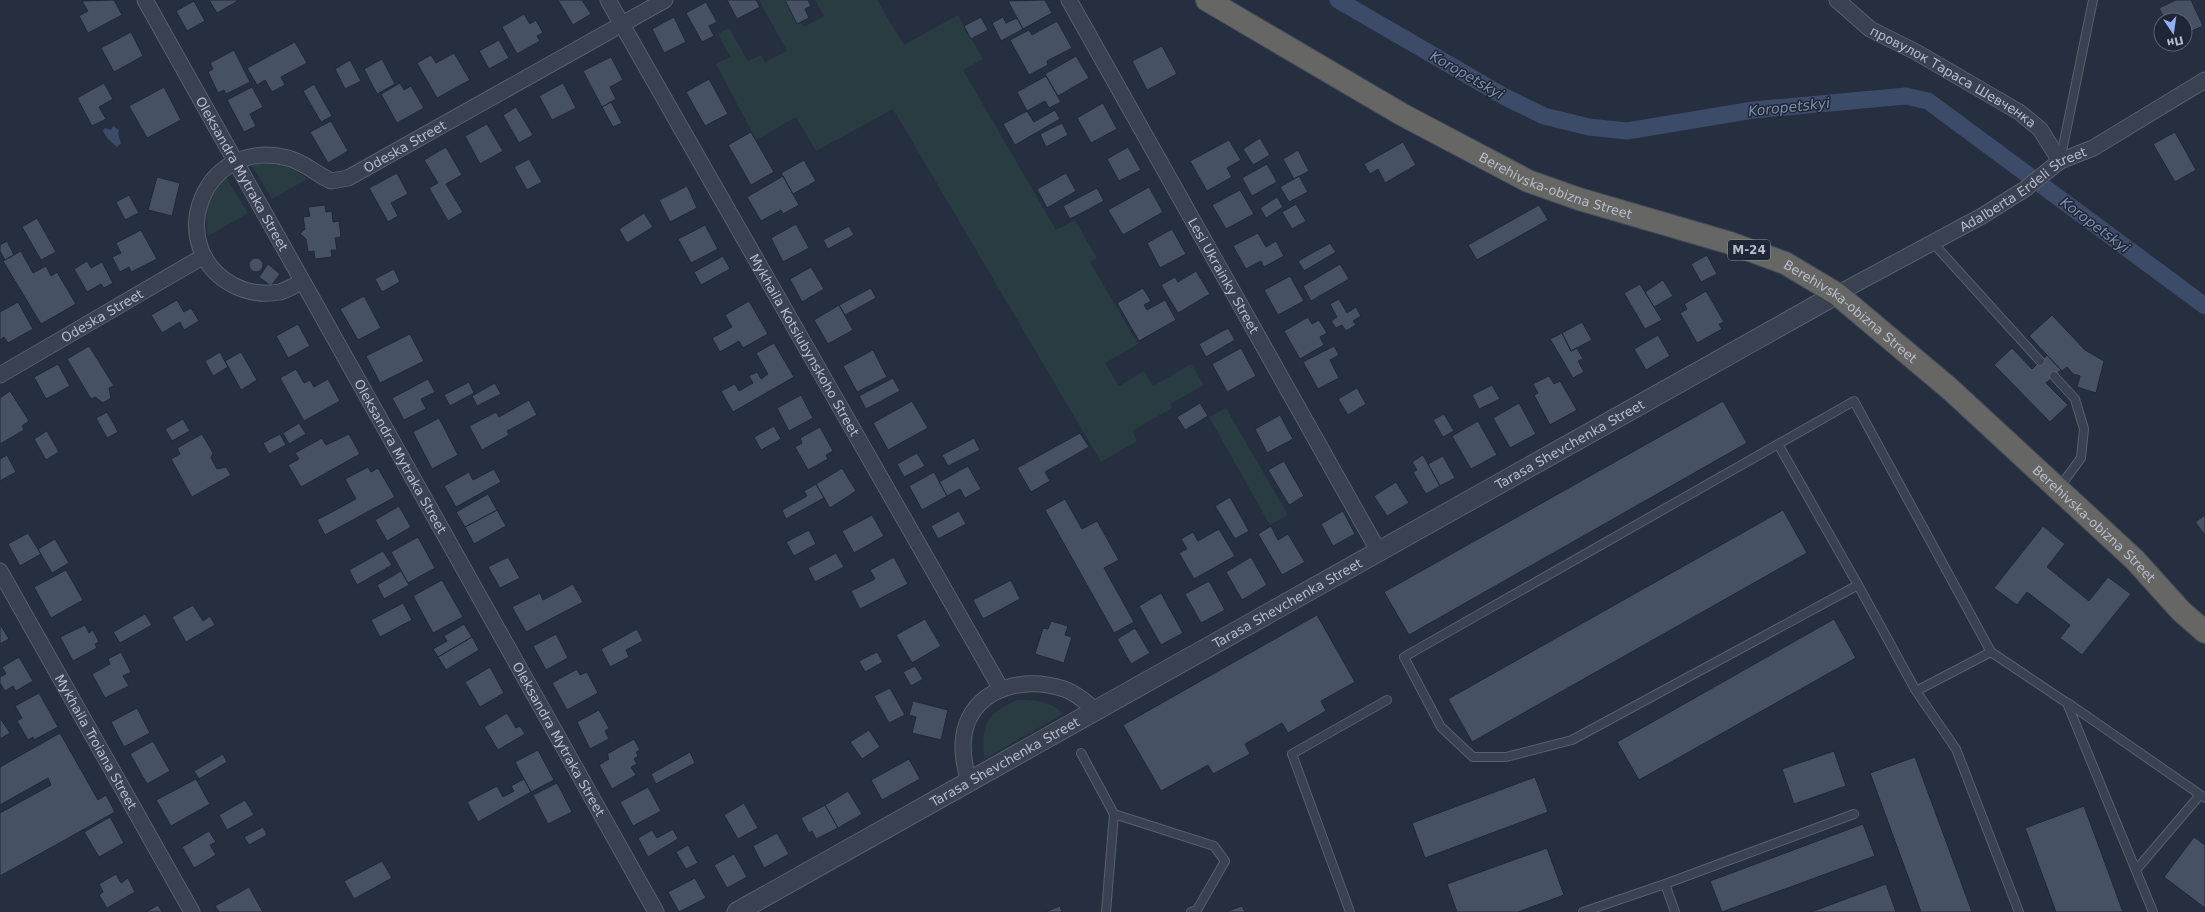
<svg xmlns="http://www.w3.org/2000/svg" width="2205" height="912" font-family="'DejaVu Sans',sans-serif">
<rect width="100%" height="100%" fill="#262f40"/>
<path fill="#283c41" d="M759,0h26l12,24 3,-1 4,4 20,-11 -9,-16h62l27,45 54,-30 25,44 -20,11 93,160 19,-10 22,38 -7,4 48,82 -33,19 14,23 25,-15 9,15 38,-22 13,21 -34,19 2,4 -40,23 5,10 -36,21 -208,-353 -77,42 -20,-34 -40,23 -40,-76 14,-7 -12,-23 11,-6 19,33 13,-6 4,7 22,-11z
M261,163l28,3 18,13 -35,20 -21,-34z
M226,177l22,36 -40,23c-3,-28 -1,-37 18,-59z
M1226,408l62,107 -18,10 -61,-108z
M1017,700c18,0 33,0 46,14l-79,45c-2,-36 0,-43 33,-59z"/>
<path fill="#3c4b68" d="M113,126l6,4 -1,4 3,9 -4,4 -10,-9 -4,-7 2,-3 6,2z"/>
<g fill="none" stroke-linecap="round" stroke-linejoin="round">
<path stroke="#3c4b68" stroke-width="17" d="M1338,0l167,97 39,19 45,11 38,4 126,-21 153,-14 22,5 277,205"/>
</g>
<path fill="#475164" stroke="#212837" d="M114,0l8,15 -34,18 -9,-17 9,-5 -6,-10z
M209,0h29v1l-21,12z
M558,0h24l9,14 -18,11z
M727,0h29l4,7 -23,12z
M785,0h23l3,6 -6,3 4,9 -12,6z
M1045,0l7,13 -29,16 -15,-28z
M2176,0h15l12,26 -18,8v-14h-20l-6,-12z
M194,1l11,20 -18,10 -11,-20z
M706,2l11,20 -8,4 5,10 -12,6 -16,-29z
M524,14l6,10 6,-4 7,13 -6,3 3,5 -23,13 -15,-27z
M674,17l12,25 -22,11 -12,-24z
M981,17l7,13 -17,9 -7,-13z
M1003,17l3,6 11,-5 6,11 -22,12 -9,-18z
M1057,21l15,27 -25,13 1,4 -19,10 -19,-35 19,-10 3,5z
M131,32l12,24 -29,16 -13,-24z
M499,40l10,18 -20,11 -10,-18z
M295,42l12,21 -26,14 4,8 -13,7 -7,-12 -8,5 -10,-17z
M1162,46l15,28 -30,16 -15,-29z
M234,50l16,32 -24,12 -2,-4 -6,3 -10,-21 5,-3 -3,-6z
M454,53l16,27 -33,18 -20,-35 14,-8 5,8z
M1076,56l13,22 -31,18 -13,-22z
M611,57l12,23 -13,7 6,12 -14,8 -19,-36z
M382,59l13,25 -18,10 -13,-25z
M350,60l11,21 -16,8 -10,-20z
M1046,76l15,26 -12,6 -4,-7 -18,10 -10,-19z
M709,79l19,35 -23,12 -19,-34z
M104,83l9,16 -14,8 7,12 -14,7 -15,-28z
M400,83l4,7 7,-4 13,22 -27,15 -16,-29z
M563,83l13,25 -24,12 -13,-24z
M314,84l18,32 -11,6 -18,-31z
M164,87l17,33 -34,18 -18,-32z
M252,87l11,20 -13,7 6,12 -12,6 -17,-32z
M611,102l11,21 -9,4 -11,-20z
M1103,103l14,26 -26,14 -14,-25z
M516,107l17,28 -14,8 -16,-28z
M1055,110l5,9 -45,26 -12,-21 24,-13 7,11z
M331,121l17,30 -20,12 -18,-31z
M1062,123l6,12 -22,12 -6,-13z
M487,124l16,27 -23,13 -15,-28z
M751,132l23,40 -23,13 -23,-40z
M2175,132l21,38 -21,12 -22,-38z
M1260,138l10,17 -17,10 -10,-16z
M1229,140l12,20 -14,8 5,9 -25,14 -17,-30z
M1403,142l13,23 -31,18 -7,-14 -8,5 -6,-10z
M446,147l16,28 -16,9 17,28 -15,9 -19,-33 9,-5 -14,-23z
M1128,147l13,23 -22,11 -12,-22z
M1298,150l11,21 -15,8 -11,-20z
M529,159l13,23 -15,8 -13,-23z
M804,160l12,21 -23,13 -12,-21z
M1267,164l10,18 -25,14 -10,-18z
M397,173l11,21 -17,9 7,13 -10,6 -19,-34z
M1066,173l10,18 -29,17 -10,-19z
M783,176l16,29 -16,9 -2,-4 -20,11 -14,-24z
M1299,176l9,16 -19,10 -9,-15z
M157,177l23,6 -8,33 -24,-6z
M687,186l10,22 -27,14 -11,-22z
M1149,187l14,25 -40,23 -15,-25z
M1097,188l7,13 -34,18 -7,-13z
M1240,190l14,24 -28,15 -14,-24z
M129,195l10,18 -14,7 -9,-18z
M1277,197l6,10 -17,11 -6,-10z
M1296,204l10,17 -14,8 -10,-17z
M325,205l1,7 6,-1 1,11 6,-1 2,16 -6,1 2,12h-6l1,7 -17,2 -1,-8 -6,1 -2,-13 -6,-5 5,-5 -2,-12 7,-1 -2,-9z
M1539,205l9,15 -71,40 -9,-15z
M644,213l9,14 -26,16 -8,-14z
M37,218l19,34 -15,8 -19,-33z
M796,224l13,24 -26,14 -12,-24z
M705,225l13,24 -27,14 -13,-24z
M849,226l5,9 -26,14 -5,-9z
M1172,229l14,25 -26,14 -13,-25z
M141,230l16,29 -26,13 -2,-5 -9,5 -8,-15 9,-4 -5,-10z
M1258,233l8,14 10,-6 8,15 -20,11 -3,-6 -15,8 -13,-23z
M7,241l7,14 -9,5 -5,-9v-6z
M1330,243l6,9 -32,19 -6,-10z
M21,251l12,22 13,-7 5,10 6,-4 19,32 -35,20 -38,-63z
M1707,255l10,19 -16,8 -10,-18z
M723,256l7,13 -29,16 -7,-13z
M249 265a7 7 0 1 1 14 0a7 7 0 1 1-14 0Z
M87,261l4,7 11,-6 11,21 -9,5 -3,-4 -14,8 -13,-23z
M268,264l12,10 -9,12 -12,-9z
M1340,264l9,15 -38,22 -8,-15z
M811,267l13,22 -22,13 -12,-23z
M394,269l6,13 -18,10 -7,-13z
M1196,271l14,23 -32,19 -17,-28 14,-8 3,5z
M1290,276l14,25 -26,14 -14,-25z
M1663,280l10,16 -19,11 -9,-15z
M1640,284l22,36 -17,9 -21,-36z
M871,288l5,10 -31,17 -6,-10z
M1143,288l8,13 -7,4 3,5 18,-10 11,20 -37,21 -22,-38z
M1706,291l18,31 -5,2 3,5 -25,14 -17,-30 7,-4 -3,-5z
M364,296l17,32 -23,12 -18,-31z
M1339,299l8,14 9,-6 5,9 -8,5 3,4 -10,6 -4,-6 -6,3 -5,-7 6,-4 -7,-13z
M177,300l7,12 7,-4 8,13 -15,9 -4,-8 -18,11 -11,-18z
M749,301l19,33 -25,14 -4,-7 -19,11 -8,-14 20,-11 -7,-12z
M18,302l15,27 -25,14 -4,-6 -4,3v-28z
M839,305l14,25 -25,14 -14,-24z
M2052,315l33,35 19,11 -8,32 -19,-6 3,-11 -7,-2 -6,-7 -5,4 -33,-35z
M1308,317l4,7 7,-4 8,13 -7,4 4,8 -24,14 -16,-28z
M1582,322l10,18 -21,11 -9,-18z
M298,324l12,22 -22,12 -12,-22z
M1228,328l7,12 -29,17 -7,-13z
M1562,333l9,18 6,-3 6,11 -5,2 6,11 -11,6 -23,-39z
M410,334l14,27 -44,22 -14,-27z
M1658,335l12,21 -24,14 -12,-21z
M774,343l20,34 -61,35 -12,-21 14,-7 4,7 14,-8 -4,-7 8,-4 4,7 7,-5 -12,-21z
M89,346l25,40 -5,2 2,10 -8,5 -8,-6 -4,2 -24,-40z
M1334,346l5,9 -9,5 9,18 -21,11 -15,-27z
M1241,348l15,28 -29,16 -15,-28z
M2012,348l20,21 15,-14 14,15 -15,13 22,22 -18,17 -56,-57z
M873,350l14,27 -30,15 -14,-26z
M220,352l8,15 -15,9 -8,-15z
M241,352l16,28 -16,10 -16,-29z
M58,364l12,22 -24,13 -12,-22z
M296,369l8,14 6,-3 4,7 14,-8 12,22 -36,20 -24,-43z
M1549,376l5,8 6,-3 17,29 -27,15 -16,-30 4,-2 -5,-9z
M893,378l7,13 -34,18 -7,-13z
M428,379l7,13 -14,7 5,10 -22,11 -12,-22z
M469,382l5,11 -24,13 -6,-11z
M495,383l6,11 -24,12 -5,-10z
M1492,385l8,14 -21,10 -7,-14z
M1357,388l9,16 -18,11 -10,-16z
M10,391l19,30 -7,5 2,4 -24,14v-46z
M801,395l12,23 -24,13 -12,-23z
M529,400l8,15 -30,16 2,4 -27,15 -13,-24 27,-14 3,5z
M912,401l16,27 -40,22 -15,-27z
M1723,401l24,42 -338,192 -25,-43z
M1200,403l8,13 -23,14 -8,-13z
M1519,403l17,31 -26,14 -17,-30z
M107,412l11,20 -11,6 -11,-20z
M1444,414l10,17 -11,6 -10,-17z
M1280,415l13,24 -26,14 -12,-24z
M439,418l19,37 -26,14 -19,-37z
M183,419l7,12 -18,10 -7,-12z
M1478,421l19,34 -26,14 -19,-33z
M299,423l7,11 -17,10 -6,-11z
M774,426l7,13 -20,11 -7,-13z
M820,427l13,24 -7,4 2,4 -20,11 -13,-23 7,-4 -2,-5z
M47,431l12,21 -13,8 -12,-21z
M1080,433l9,14 -44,25 5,9 -19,11 -14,-24z
M202,434l11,19 -2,5 6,11 9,-2 5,8 -39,22 -21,-38 9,-5 -3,-6z
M280,434l6,11 -17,9 -6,-11z
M349,434l11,20 -59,33 -13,-22 11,-6 -4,-6 27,-15 4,7z
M974,438l6,12 -32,16 -6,-11z
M917,453l8,13 -21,11 -7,-13z
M7,455l9,17 -16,9v-22z
M1423,455l17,31 -14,8 -13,-22 4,-2 -5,-8z
M1443,456l12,22 -15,8 -12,-22z
M1284,461l20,35 -15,9 -21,-35z
M968,466l13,23 -16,9 -5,-9 -13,7 -8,-14z
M368,467l3,5 7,-4 17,29 -70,38 -8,-15 39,-21 -11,-20z
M842,468l14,23 -26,17 -14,-24z
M494,469l7,13 -45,25 -12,-21 25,-14 4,8z
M934,472l13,24 -25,14 -13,-24z
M1396,482l13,21 -22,13 -13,-20z
M816,484l8,14 -38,21 -4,-9 25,-14 -3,-5z
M488,494l9,16 -32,17 -9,-15z
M1230,497l19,34 -14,8 -20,-33z
M1065,499l17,30 15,-8 22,39 -15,8 30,54 -20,11 -69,-123z
M399,506l12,21 -24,14 -12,-21z
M497,510l9,16 -32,18 -9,-17z
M1783,510l24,43 -335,189 -24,-43z
M959,511l7,13 -28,15 -7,-13z
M1343,511l12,23 -22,12 -12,-22z
M872,515l12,21 -30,17 -12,-22z
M2205,515v20l-10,-13z
M1271,526l7,14 10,-6 17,28 -23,13 -24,-41z
M2043,526l22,18 -18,23 42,34 19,-24 23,17 -49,61 -22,-17 10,-13 -43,-33 -10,13 -23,-17z
M1219,529l16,27 -41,23 -15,-26 8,-4 -6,-10 12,-7 5,9z
M809,530l7,14 -22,12 -8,-14z
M28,533l13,21 -21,12 -12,-22z
M418,537l17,31 -27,15 -17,-31z
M55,539l14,24 -17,10 -14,-24z
M383,551l9,14 -35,20 -8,-15z
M836,553l8,14 -29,15 -7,-14z
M508,557l12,21 -20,10 -12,-21z
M894,557l14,27 -48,25 -9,-18 24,-12 -5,-9z
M1251,557l16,28 -25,15 -16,-28z
M66,570l17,30 -32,18 -17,-31z
M401,571l8,14 -25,14 -7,-14z
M442,580l21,37 -30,16 -20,-37z
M1011,580l9,19 -37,20 -10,-19z
M1209,581l16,29 -24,13 -16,-29z
M573,584l10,18 -57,30 -14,-25 28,-14 3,7z
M1161,593l22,40 -22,12 -22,-39z
M403,603l9,17 -32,17 -9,-17z
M193,605l10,16 7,-5 5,9 -29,17 -14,-25z
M145,614l7,11 -32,18 -7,-11z
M1317,615l38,67 -34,19 5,10 -38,22 -6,-10 -37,21 5,10 -37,20 -5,-9 -47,26 -38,-66z
M925,619l16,27 -29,17 -16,-28z
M1834,619l22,39 -217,122 -22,-38z
M1051,621l17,5 -3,9 7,2 -8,26 -29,-9 8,-26 5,1z
M0,624l9,15 -9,5z
M464,624l8,13 -34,20 -5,-8 14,-8 -3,-5z
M85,625l4,8 4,-3 6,12 -4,2 2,4 -24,13 -13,-24z
M1135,628l15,25 -19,11 -14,-25z
M637,629l6,12 -17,9 3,7 -19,10 -9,-18z
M556,634l12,24 -22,12 -13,-24z
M472,637l7,13 -33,20 -8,-13z
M121,652l10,20 -8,4 6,10 -24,12 -13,-24 18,-10 -2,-5z
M877,652l6,10 -18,10 -6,-11z
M19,657l14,24 -17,10 -3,-5 -8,5 -5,-8v-6l6,-3 -4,-7z
M915,666l8,13 -12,7 -8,-14z
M490,667l14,26 -24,14 -15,-25z
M577,669l3,6 7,-3 11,21 -31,17 -15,-27z
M890,688l15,27 -16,8 -15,-27z
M39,693l19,34 -24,13 -1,-3 -5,3 -11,-19 5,-3 -7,-12z
M913,701l35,9 -7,30 -29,-7 4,-16 -7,-2z
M137,708l13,25 -26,14 -13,-25z
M599,710l10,18 -4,3 4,8 -19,10 -13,-27z
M507,713l9,15 4,-2 5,8 -27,16 -14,-23z
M0,718l10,15 -10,6z
M869,730l11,17 -18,12 -12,-17z
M60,733l38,67 8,-5 9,17 -115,64v-63l51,-28 -3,-7 -48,27v-38z
M634,739l6,11 -4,2 2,4 -4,3 3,5 -6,3 5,8 -24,14 -13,-24 10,-6 -2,-5z
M153,741l17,30 -23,13 -17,-30z
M538,750l16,30 -23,12 -16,-30z
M1834,751l12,35 -52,18 -12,-35z
M690,752l5,11 -39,21 -5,-10z
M223,754l4,8 -28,17 -5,-8z
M1915,757l57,155h-51l-51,-139z
M909,759l11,20 -38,21 -11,-20z
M1535,777l13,35 -123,46 -13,-35z
M196,779l14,25 -39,22 -15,-26z
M524,779l7,13 -53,30 -11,-20 30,-16 6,11 11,-6 -3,-5z
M557,783l15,29 -24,12 -15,-29z
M648,787l13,24 -28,15 -13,-24z
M848,791l14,23 -24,14 -13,-23z
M245,800l9,15 -27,15 -8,-15z
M744,803l14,25 -20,11 -14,-24z
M825,805l13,23 -22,11 -4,-8 -3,2 -8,-15z
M2084,806l39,106h-67l-31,-84z
M110,817l14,26 -25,14 -15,-25z
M1863,824l12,32 -153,56 -12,-31z
M263,827l4,8 -18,10 -5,-8z
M673,829l5,10 -30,18 -10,-19 14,-8 5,8z
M209,831l7,11 -6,3 6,10 -22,13 -12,-21z
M777,833l12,21 -25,14 -11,-22z
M2194,837l11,8v63l-41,-31z
M688,845l10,18 -12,6 -10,-17z
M1547,848l17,47 -46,17h-61l-10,-28z
M734,854l13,23 -20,11 -13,-23z
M382,861l10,17 -38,21 -10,-18z
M116,874l5,9 7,-5 7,14 -28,16 -8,-13 4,-3 -4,-8z
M695,878l11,20 -27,14 -11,-20z
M1886,884l10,28h-85z
M249,887l14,25h-44l-4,-6z
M158,905l4,7h-16z
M1060,906l2,6h-17z
M1242,906l3,6h-20z"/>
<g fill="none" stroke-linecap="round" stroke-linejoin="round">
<defs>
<path id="service" d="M2060,161l33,-161
M1933,243l107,118
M2054,376l21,23 9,30 -3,29 -22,30
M1778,444l80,141 -286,155 -66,17h-33l-32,-30 -37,-70 450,-256 137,251
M1858,585l58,106
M2068,703l137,95
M1081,753l33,61 -8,98
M1114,814l100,32 11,15 -28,49 -6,2
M2136,870l64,-75
M1665,884l189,-70
M1350,912l-58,-158 95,-54
M1583,912l82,-28 10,28
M2019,912l-63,-163 -40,-58 75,-39 76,51 86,209"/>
<g id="minor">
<path id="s1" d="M145,0l511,912"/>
<path id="s2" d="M608,0l393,689"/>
<path id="s3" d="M1069,0l310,552"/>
<path id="s4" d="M1837,0l33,29 46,23 103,60 21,17 20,32"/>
<path id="s5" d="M302,282c-7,3 -15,8 -22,10 -17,3 -32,1 -47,-7 -70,-37 -32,-149 55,-127 16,4 28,16 43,23l17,-3 317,-178"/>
<path id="s6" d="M1837,294l145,-78 43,-27 35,-28 33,-13 112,-68"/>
<path id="s7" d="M0,375l204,-119"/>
<path id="s8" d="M0,571l192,341"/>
<path d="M969,783c-5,-18 -9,-38 -3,-57 14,-41 62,-49 98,-37 12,4 23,14 32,22"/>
</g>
<g id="tertiary">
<path id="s9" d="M737,912l1100,-618"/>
</g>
<g id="trunk">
<path id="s10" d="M1207,0l196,115 125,66 51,18 151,44 55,20 52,31 113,95 185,171 46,51 24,21"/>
</g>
</defs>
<use href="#service" stroke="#585f6d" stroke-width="10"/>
<use href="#minor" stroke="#585f6d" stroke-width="17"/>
<use href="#tertiary" stroke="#585f6d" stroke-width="21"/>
<use href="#trunk" stroke="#454c5a" stroke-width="24"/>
<use href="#service" stroke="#3a4150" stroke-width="8"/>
<use href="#minor" stroke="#3a4150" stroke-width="15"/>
<use href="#tertiary" stroke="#3a4150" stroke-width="19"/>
<use href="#trunk" stroke="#666664" stroke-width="22"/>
</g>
<g text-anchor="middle" stroke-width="3" stroke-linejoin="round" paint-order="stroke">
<rect fill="#1f2635" stroke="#89909d" stroke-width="1" x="1728" y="240" width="42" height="20" rx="3"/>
<g font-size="12" font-weight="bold" fill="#b7bdca">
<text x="1749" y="254">М-24</text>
</g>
<g font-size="13" fill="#b7bdca" stroke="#1f2635">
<text dy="5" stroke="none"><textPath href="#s4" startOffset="140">провулок Тараса Шевченка</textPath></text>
<text dy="5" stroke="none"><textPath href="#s5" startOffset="409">Odeska Street</textPath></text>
<text dy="5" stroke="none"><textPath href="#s1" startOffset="199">Oleksandra Mytraka Street</textPath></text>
<text dy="5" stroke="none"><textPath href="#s10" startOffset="396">Berehivska-obizna Street</textPath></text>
<text dy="5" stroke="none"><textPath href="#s6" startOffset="214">Adalberta Erdeli Street</textPath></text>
<text dy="5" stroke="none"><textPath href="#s3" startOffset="316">Lesi Ukrainky Street</textPath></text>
<text dy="5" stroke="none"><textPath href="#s10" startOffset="720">Berehivska-obizna Street</textPath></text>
<text dy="5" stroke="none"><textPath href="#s7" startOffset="118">Odeska Street</textPath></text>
<text dy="5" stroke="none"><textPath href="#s2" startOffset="397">Mykhaila Kotsiubynskoho Street</textPath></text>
<text dy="5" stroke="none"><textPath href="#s9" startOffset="955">Tarasa Shevchenka Street</textPath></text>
<text dy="5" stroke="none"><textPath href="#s1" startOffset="523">Oleksandra Mytraka Street</textPath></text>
<text dy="5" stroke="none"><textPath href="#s10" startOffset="1044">Berehivska-obizna Street</textPath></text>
<text dy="5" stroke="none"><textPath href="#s9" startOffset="631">Tarasa Shevchenka Street</textPath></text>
<text dy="5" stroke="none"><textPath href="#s1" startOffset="847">Oleksandra Mytraka Street</textPath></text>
<text dy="5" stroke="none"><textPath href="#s8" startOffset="196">Mykhaila Troiana Street</textPath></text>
<text dy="5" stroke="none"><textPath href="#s9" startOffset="307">Tarasa Shevchenka Street</textPath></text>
</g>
<g font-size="14" font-style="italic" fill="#7f90b1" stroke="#1f2635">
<text transform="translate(1467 75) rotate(30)" y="5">Koropetskyi</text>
<text transform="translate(1789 107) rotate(-6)" y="5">Koropetskyi</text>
<text transform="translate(2095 225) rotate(37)" y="5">Koropetskyi</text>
</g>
</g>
<g transform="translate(2173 32) rotate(167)"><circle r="19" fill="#1f2635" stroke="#5c6271"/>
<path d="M0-3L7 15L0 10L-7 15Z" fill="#91aff5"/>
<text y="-6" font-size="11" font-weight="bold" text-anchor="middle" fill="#b7bdca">Пн</text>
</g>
</svg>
